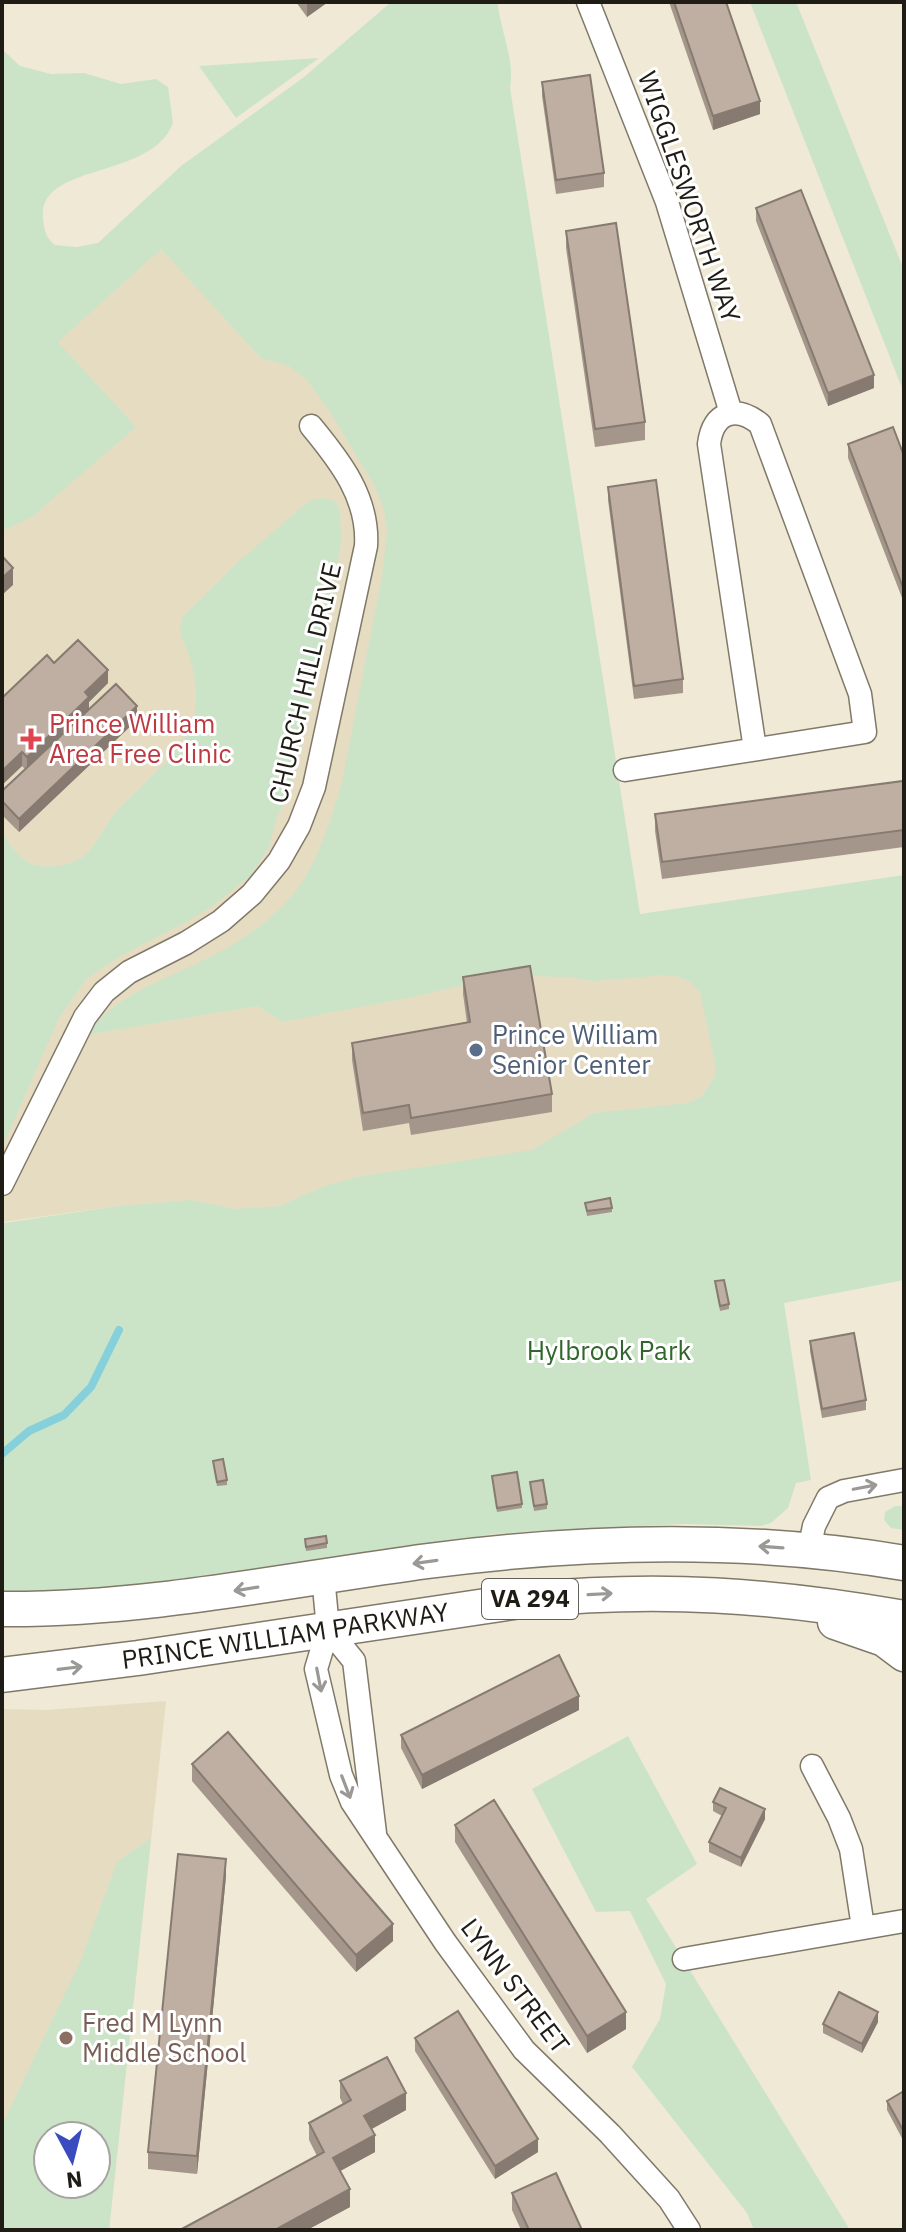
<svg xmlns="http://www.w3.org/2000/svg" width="906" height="2232" font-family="'IBM Plex Sans',sans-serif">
<rect width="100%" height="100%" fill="#f0e9d6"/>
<path fill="#e6dcc2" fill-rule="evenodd" d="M425,2l177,945 302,-50v383l-548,-25 -245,-48 -109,15v-880z
M166,1701l-57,529h-107v-521l44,1zM48,2136h48v48h-48z"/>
<path fill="#cbe4c8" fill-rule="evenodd" d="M391,2h106l1,3c3,28 17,54 12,83l130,826 264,-39v405l-120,23 27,177 -15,3 -8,25 -17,15 -10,3 -79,-2 -188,10 -194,30 -212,27 -86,3v-367l2,-4 107,-16 80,-7 44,9 44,-3 46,-20 32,-9 175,-27 62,-37 94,-10 13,-6 8,-11 6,-11v-13l-15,-69 -9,-11 -12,-5 -14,-2 -72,6 -26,-4 -41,-1 -55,7 -54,13 -135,26 -25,-16 -171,29c26,-35 62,-49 101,-67 39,-17 79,-41 106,-73 23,-28 39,-78 49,-113l40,-206 5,-43 -3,-24 -9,-22 -48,-80 -21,-28 -17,-13 -28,-8 -100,-109 -103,93 78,85 -104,90 -30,14v-482l18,17 31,8 33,-1 37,11 35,-5 12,8 5,36c-21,57 -135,39 -130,95 1,12 3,20 12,27l21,2 22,-4 83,-77 123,-89z
M750,2h46l108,268v123z
M319,58l-83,60 -37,-52z
M323,498l13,4 4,10 1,29 -17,100 -28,128 -7,25 -12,23 -8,30 -19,29 -36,29 -24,15 -68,35 -36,24 -27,39 -57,130v-315c7,10 14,21 24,28 13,10 47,5 58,-5 15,-14 22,-35 37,-50 20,-19 63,-57 71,-83 7,-19 4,-48 -3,-67 -5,-16 -13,-24 -6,-40l55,-54 63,-54 10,-8z
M895,1506h9v24l-13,-2 -7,-8 1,-8z
M628,1736l69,128 -51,35 204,331h-96l-7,-17 -115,-146 28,-48 6,-35 -36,-73 -34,1 -64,-123z
M151,1838l-42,392h-107v-105l78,-163 37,-100zM48,2136h48v48h-48z"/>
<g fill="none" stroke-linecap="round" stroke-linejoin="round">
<path stroke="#86d0db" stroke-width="8" d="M2,1454l27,-23 35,-16 27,-28 28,-57"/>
<defs>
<path id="street" d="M588,2l79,200 64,211
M625,770l240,-38 -5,-38 -100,-270c-25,-20 -47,-11 -51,20l46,305
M2,1184l83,-167 19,-25 25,-20 57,-29 35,-22 31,-27 27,-33 20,-35 15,-39 52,-241c3,-48 -26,-85 -55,-120
M809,1550l5,-24 14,-28 16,-7 60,-11
M323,1576l5,53 -12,40 25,106 11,27 93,140 79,108 86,84 59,65 20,31
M328,1629l26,32 21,172
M812,1766l27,52 12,31 12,78
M684,1959l220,-38"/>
<g id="primary">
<path d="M2,1609c144,1 284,-29 426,-48 159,-21 318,-25 476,2"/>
<path d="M835,1622l49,17 20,15"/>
<path id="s1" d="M2,1675l136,-17 389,-58c133,-13 246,-5 377,18"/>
</g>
</defs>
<use href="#street" stroke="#807969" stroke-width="25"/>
<use href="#primary" stroke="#807969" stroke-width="37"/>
<use href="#street" stroke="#fff" stroke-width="22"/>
<use href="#primary" stroke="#fff" stroke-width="34"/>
</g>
<path fill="#a4968b" d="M296,2h32l-21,15z
M669,2h57l34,112 -47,16z
M542,82l62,91v14l-48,7 -14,-98z
M756,208l118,180 -46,18 -72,-185z
M566,231l79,191v18l-50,7 -29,-199z
M848,444l56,12v147l-56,-145z
M608,487l75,192v14l-49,6 -26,-199z
M54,663l54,20 -19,19v7l48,11 -118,112 -17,-17v-24l23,-22 -3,-3 -20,19z
M904,785v62l-242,32 -7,-48v-17z
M463,977l89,117v18l-141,23 -2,-12 -46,8 -11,-71v-17l115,-20 -4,-29z
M585,1203l27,5v4l-25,4z
M715,1281l14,23v5l-9,2z
M810,1341l56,59v10l-44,8 -12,-67z
M213,1461l14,19v5l-10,1z
M492,1476l30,28v4l-25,4z
M530,1482l17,22v5l-13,2z
M305,1539l22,4v5l-21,3z
M579,1710l-157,79 -21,-41v-13z
M192,1764l201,177 -37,31 -164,-191z
M713,1802l52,17 -24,48 -32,-15v-10l13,-26 -9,-5z
M455,1825l171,204 -39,24 -132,-211z
M226,1876l-29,298 -49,-5v-17z
M878,2022l-16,31 -39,-20v-9z
M415,2038l123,114 -43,27 -80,-128z
M340,2081l66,29 -34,19 3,23 -35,19 10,36 -43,23h-127l137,-74 -8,-16v-17l34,-19 -3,-6z
M904,2091v51l-17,-32v-9z
M512,2193l70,37h-61l-9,-20z"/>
<path fill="#867a71" d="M307,2h21l-21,15z
M760,101v13l-47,16v-14z
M874,375v13l-46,18v-13z
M13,568v17l-11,10v-17z
M108,670v13l-19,19v8l-62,61v-14l58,-65z
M137,706v14l-118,112v-13z
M22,752v14l-20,19v-14z
M579,1696v14l-157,79v-14z
M765,1809v10l-24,48v-9z
M226,1859v17l-29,298v-18z
M393,1924v17l-37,31v-17z
M626,2012v17l-39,24v-17z
M878,2012v10l-16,31v-9z
M406,2093v17l-42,23v-17z
M375,2135v17l-42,23v-17z
M538,2139v13l-43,27v-13z
M350,2189v18l-43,23h-32z"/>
<path fill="#bfafa2" stroke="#867a71" stroke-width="2" d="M674,2h52l34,99 -47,15z
M590,75l14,98 -48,7 -14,-98z
M801,190l73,185 -46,18 -72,-185z
M616,223l29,199 -50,7 -29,-198z
M893,427l11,29v134l-56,-146z
M656,480l27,199 -49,7 -26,-199z
M2,556l11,12 -11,10z
M78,640l30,30 -23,22 4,5 -62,60 -5,-5 -20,19v-73l45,-43 7,8z
M116,684l21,22 -118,113 -17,-18v-10z
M903,781l1,49 -242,32 -7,-48z
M530,966l22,128 -141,24 -2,-13 -46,8 -11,-70 118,-21 -7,-45z
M610,1198l2,10 -25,3 -2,-8z
M724,1280l5,24 -9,2 -5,-25z
M854,1333l12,67 -44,9 -12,-68z
M223,1459l4,21 -10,2 -4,-21z
M517,1472l5,32 -25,4 -5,-32z
M543,1480l4,24 -13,2 -4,-24z
M326,1536l1,7 -21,4 -1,-8z
M559,1655l20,41 -157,79 -21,-40z
M228,1732l165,192 -37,31 -164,-191z
M720,1788l45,21 -24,49 -32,-16 17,-34 -13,-6z
M494,1800l132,212 -39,24 -132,-211z
M178,1854l48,5 -29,297 -49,-4z
M839,1992l39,20 -16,32 -39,-20z
M458,2011l80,128 -43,27 -80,-128z
M387,2057l19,36 -42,23 11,19 -42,23 17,31 -75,41h-95l144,-78 -15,-29 42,-23 -11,-19z
M904,2091v41l-17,-31z
M556,2173l26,57h-53l-17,-37z"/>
<defs><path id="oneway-shaft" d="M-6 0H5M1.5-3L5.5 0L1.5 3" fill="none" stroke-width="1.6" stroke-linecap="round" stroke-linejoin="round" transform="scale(2)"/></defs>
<g stroke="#9a9996">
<use href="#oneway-shaft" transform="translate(865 1487) rotate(-11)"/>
<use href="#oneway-shaft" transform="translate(771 1547) rotate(-176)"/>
<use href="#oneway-shaft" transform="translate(425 1562) rotate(172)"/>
<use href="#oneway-shaft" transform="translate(246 1589) rotate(171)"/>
<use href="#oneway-shaft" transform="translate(600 1594) rotate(-3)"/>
<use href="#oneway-shaft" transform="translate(70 1668) rotate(-7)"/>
<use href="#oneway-shaft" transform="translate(319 1680) rotate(79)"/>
<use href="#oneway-shaft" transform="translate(346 1787) rotate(69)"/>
</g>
<path fill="#e0444e" stroke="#fff" stroke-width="3" d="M27 727h8v8h8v8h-8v8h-8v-8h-8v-8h8z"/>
<circle fill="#5c6f8a" stroke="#fff" stroke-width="3" cx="476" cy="1050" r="8"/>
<circle fill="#8d6e63" stroke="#fff" stroke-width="3" cx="66" cy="2038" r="8"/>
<g text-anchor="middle" stroke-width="6" stroke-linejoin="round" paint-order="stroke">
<rect fill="#fff" stroke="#62605b" stroke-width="2" x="482" y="1579" width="96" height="40" rx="6"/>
<g font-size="24" font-weight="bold" fill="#1e1c15">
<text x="530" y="1607">VA 294</text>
</g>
<g font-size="26" fill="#1e1c15" stroke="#fff">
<text transform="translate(689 197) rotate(71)" y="9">WIGGLESWORTH WAY</text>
<text transform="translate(305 683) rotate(-77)" y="9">CHURCH HILL DRIVE</text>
<text dy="9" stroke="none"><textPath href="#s1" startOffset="286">PRINCE WILLIAM PARKWAY</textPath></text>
<text transform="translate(515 1986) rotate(53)" y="9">LYNN STREET</text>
</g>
<g font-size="26" fill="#be3a42" stroke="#fff" text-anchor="start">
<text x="49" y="733">Prince William<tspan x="49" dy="30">Area Free Clinic</tspan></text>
</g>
<g font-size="26" fill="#4e5e75" stroke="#fff" text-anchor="start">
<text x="492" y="1044">Prince William<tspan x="492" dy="30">Senior Center</tspan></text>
</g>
<g font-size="26" fill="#31662c" stroke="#fff">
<text x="609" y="1360">Hylbrook Park</text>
</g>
<g font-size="26" fill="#785e54" stroke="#fff" text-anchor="start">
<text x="82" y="2032">Fred M Lynn<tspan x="82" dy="30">Middle School</tspan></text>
</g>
</g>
<rect width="906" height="2232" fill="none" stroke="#1e1c15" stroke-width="8"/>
<g transform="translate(72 2160) rotate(173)"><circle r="38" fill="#ffffff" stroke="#a5a4a1" stroke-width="2"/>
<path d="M0-6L14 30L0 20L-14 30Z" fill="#394bbe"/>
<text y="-12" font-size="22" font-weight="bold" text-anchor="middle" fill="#1e1c15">N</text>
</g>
</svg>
